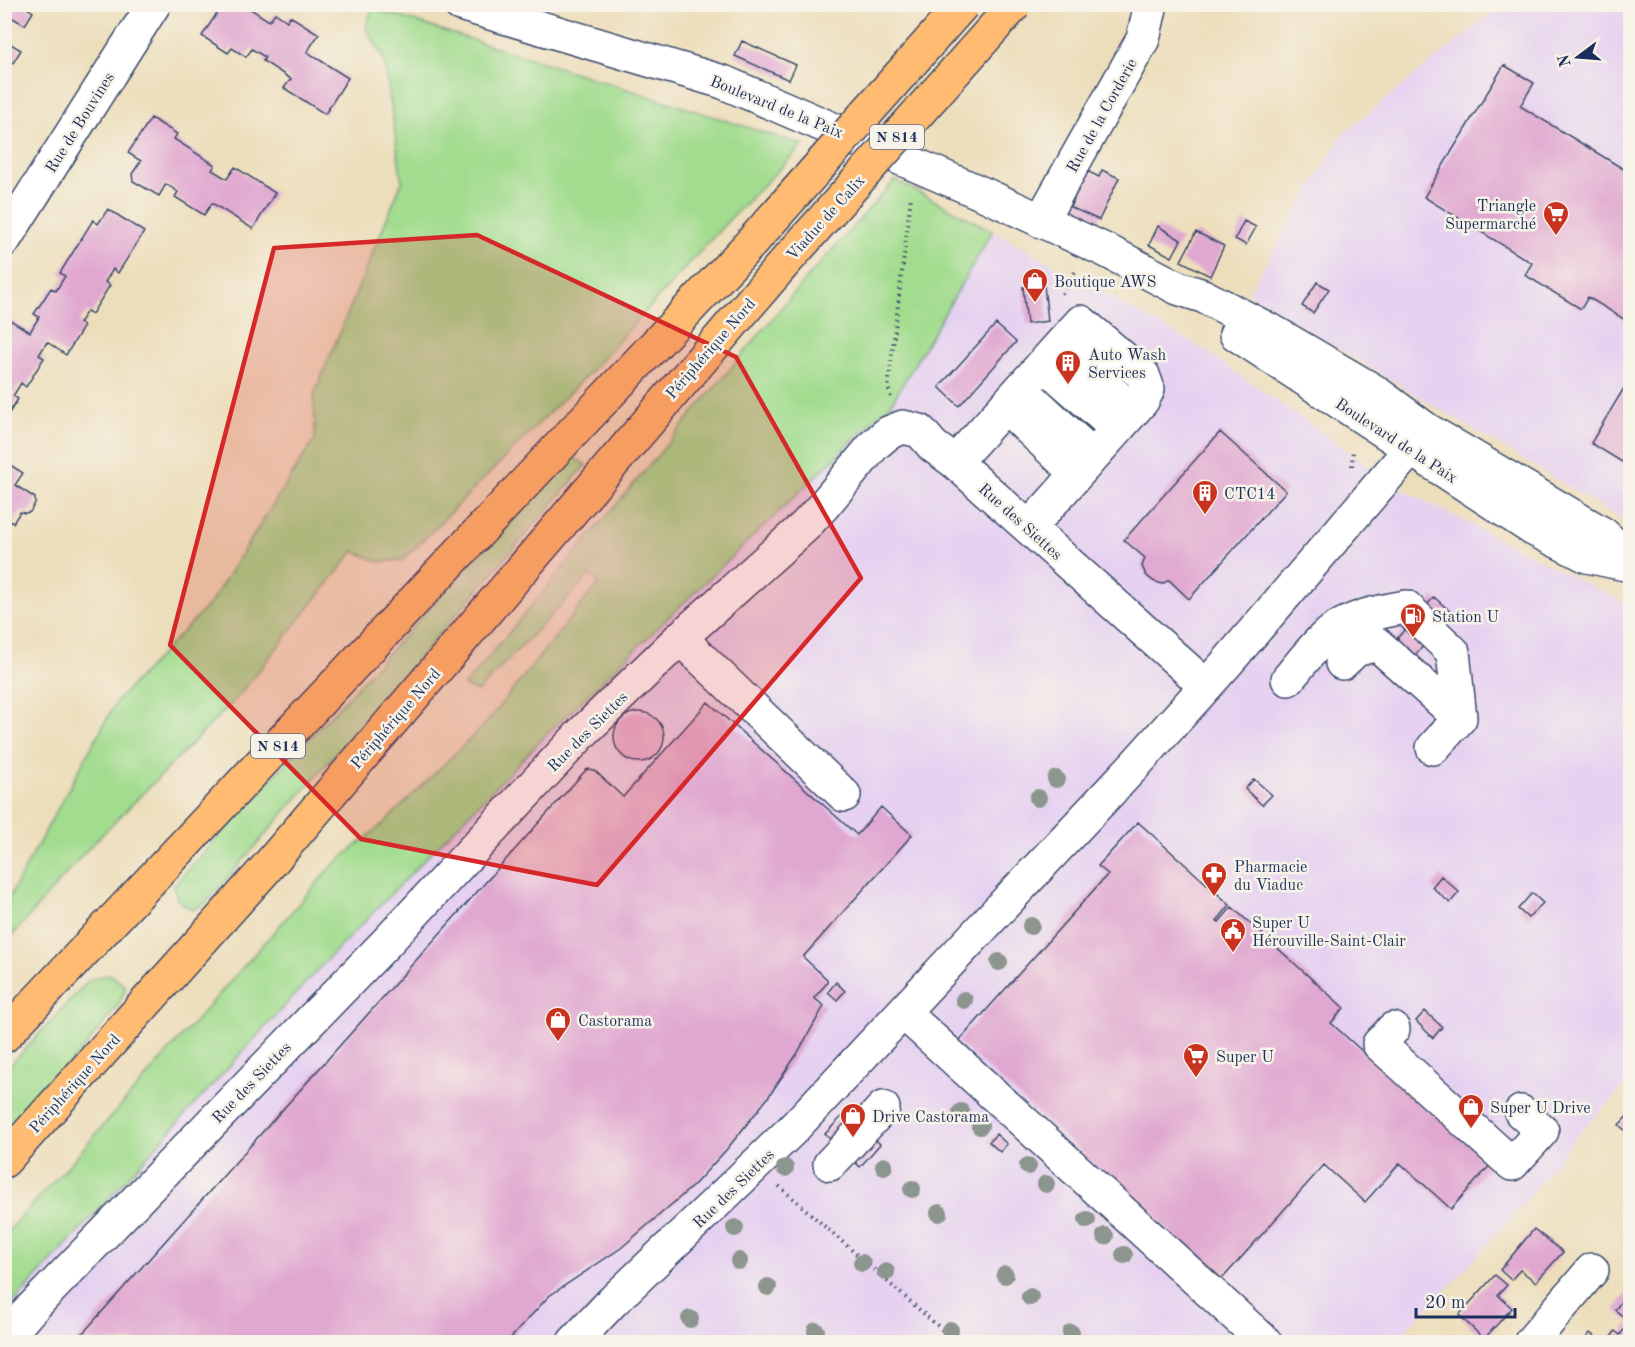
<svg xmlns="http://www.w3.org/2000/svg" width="1635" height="1347" font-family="'Old Standard TT',serif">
<rect width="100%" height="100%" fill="#f7f3e8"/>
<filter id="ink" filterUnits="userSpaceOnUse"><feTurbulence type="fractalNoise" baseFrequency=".0167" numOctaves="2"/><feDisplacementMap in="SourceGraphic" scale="12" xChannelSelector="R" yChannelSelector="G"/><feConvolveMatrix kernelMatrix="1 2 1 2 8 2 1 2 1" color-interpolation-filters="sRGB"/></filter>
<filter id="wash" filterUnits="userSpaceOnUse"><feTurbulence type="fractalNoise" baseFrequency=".008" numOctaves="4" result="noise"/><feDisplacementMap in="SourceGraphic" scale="24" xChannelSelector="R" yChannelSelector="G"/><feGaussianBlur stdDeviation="1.35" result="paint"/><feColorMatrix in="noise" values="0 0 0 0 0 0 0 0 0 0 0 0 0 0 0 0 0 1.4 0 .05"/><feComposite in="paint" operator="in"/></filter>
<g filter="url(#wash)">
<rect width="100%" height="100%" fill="#eddebb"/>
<path fill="#e6d2f0" d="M1502,5h128v519l-382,-230 94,-159z
M993,231l207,116 203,143 227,116v475l-51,52 -51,65 -73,83 -62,61h-1388l-1,-30 4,-4 314,-343 224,-230 345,-331z"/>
<path fill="#a2dc8e" stroke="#5e8676" stroke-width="1.5" d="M372,8l431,137 -75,76 -139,152 -186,187 -24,2 -25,-11 -118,148 -150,152 -81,93v-39l111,-203 95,-100 104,-163 -1,-44 88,-213 -18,-123 -18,-31z
M895,180l98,51 -102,173 -345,331 -224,230 -317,347v-78l61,-66 266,-302 53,-44 101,-99 113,-140 -9,-8 -113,117 -13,-6 335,-399z
M570,456l16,9 -380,438 -14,7 -15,-11 -3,-14z
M110,974l16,13 -7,17 -34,43 -80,87 -1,-62 85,-92z"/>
<g id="blocks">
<path fill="#e0a8d0" d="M4,4h17l12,8 -8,13 -19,-11 -2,2z
M223,4h9l6,4 2,-4h3l26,17 6,-8 12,8 3,-5 29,18 -12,18 41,26 -23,36 -41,-26 7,-9 -28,-18 2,-4 -13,-8 -6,8 -14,-9 -4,5 -26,-17z
M4,40l17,10 -8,13 -9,-5z
M742,41l54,24 -7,15 -54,-24z
M1504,65l30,18 -14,23 110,67v150l-42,-26 -7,12 -56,-34 7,-12 -108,-66z
M151,118l26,16 -3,5 41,26 -3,5 15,9 8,-12 40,26 -22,36 -41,-26 -8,12 -29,-18 3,-5 -12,-8 -7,12 -26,-15 -1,-7 9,-13 -13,-8z
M1102,170l17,8 -20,42 -29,-13 17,-36 12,6z
M108,209l36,23 -26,41 -5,-4 -8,13 5,3 -18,29 -5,-3 -8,12 5,3 -18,29 -19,-13 -8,13 5,3 -18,29 -5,-4 -8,13 5,3 -14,22v-91l6,-10 20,12 9,-15 -5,-3 17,-26 5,3 9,-15 -5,-3 33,-53 5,4z
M1244,221l12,6 -10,18 -11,-6z
M1158,226l23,14 -9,17 -23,-12z
M1196,232l28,14 -14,30 -29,-15z
M1317,282l12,7 -16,24 -11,-7z
M1044,285l4,36 -21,3 -4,-37z
M996,324l20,18 -57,64 -20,-19z
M1630,378v89l-39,-24z
M1220,432l66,59 -97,108 -20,-19 -7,4 -9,-3 -7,-6 -4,-9 3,-8 -21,-18z
M4,461l19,12 -8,12 20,13v5l-5,9 -5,1 -5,-1 -7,11 -9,-5z
M1434,597l19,17 -61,66 -18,-16z
M708,702l149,133 24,-28 31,28 -109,122 24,22v4l-13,15 10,8 -27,48 -30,45 -40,50 -34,37 -72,62 -72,48 -42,46h-432l511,-572 3,-1 6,2 28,26z
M614 737a25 25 0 1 1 50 0a25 25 0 1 1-50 0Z
M1254,779l18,16 -10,10 -17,-16z
M1138,822l92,83 -13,16 2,1 13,-15 112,101 -13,15 103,93 18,-21 56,50 -57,64 -51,-46 -35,39 -41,-37 -102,114 -264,-237 150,-168 -10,-8z
M1441,876l18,16 -9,11 -18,-16z
M1532,893l11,10 -15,15 -10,-9z
M836,982l9,9 -8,9 -9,-8z
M1425,1011l17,16 -9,11 -17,-17z
M846,1112l34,32 -20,23 -35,-33z
M1630,1113v22l-11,-10z
M996,1134l11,10 -7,8 -11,-10z
M1534,1229l29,23 -27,30 -16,-12 -9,10 -11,-10z
M1495,1275l12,10 -9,10 14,13 -28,31 -25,-24z
M1627,1293h3v49h-22l7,-11 5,4 10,-13 -15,-12z
M1590,1333l12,9h-19z"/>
</g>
</g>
<g filter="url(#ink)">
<use href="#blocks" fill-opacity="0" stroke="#3a496c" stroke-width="1.5"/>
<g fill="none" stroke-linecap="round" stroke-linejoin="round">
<defs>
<path id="minor" d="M460,4l263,78 265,114 121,56 69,36 25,8 74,38 97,57 53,39 176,104 27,26
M1041,221l102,-182 8,-35
M4,240l150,-236
M1236,334l297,195 54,27 43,9
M1060,346l73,65
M1044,364l73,65
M1021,389l72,67
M1005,406l72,68
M955,462l126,-140 62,53 5,14 -6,12 -113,127
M680,638l164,157
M1342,663l14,-13 21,-6 83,74
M1288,679c12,-14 24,-31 38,-43 24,-19 51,-24 80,-29l47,45 7,66 -27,30
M903,1012l362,330
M1393,1029l-14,15 133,120 30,-33 -21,-19
M830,1164l53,-56
M4,1340l26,-30 356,-367 196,-210 98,-95 125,-112 19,-21 50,-60 14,-12 15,-6 17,4 13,15 22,16 251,224
M574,1342l38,-40 180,-172 341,-363 92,-102 202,-235
M1531,1342l61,-72"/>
<path id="highway" d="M4,1036l747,-793
M4,1161l258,-288 517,-604"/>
</defs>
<use href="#minor" stroke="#3a496c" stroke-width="36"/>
<use href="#highway" stroke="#3a496c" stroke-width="36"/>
<path stroke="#3a496c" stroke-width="4" stroke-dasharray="1.5 4.5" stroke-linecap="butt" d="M1062,294l13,-22
M891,397l-3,-9 23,-191
M1352,466l1,-17
M779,1186l177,156"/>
<use href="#minor" stroke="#fff" stroke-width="33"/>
<use href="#highway" stroke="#febb71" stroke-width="33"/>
<defs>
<path id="highway-bridge" d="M751,243l212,-239
M779,269l236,-265"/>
</defs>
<use href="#highway-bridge" stroke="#3a496c" stroke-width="36" stroke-linecap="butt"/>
<use href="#highway-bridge" stroke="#febb71" stroke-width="33"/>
</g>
<g fill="#8c958e">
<circle cx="1056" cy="779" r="9"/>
<circle cx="1038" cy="798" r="9"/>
<circle cx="1031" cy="926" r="9"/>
<circle cx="999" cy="962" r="9"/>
<circle cx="964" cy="1000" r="9"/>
<circle cx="961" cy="1112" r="9"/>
<circle cx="980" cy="1126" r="9"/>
<circle cx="884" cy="1166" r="9"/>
<circle cx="1028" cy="1166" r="9"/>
<circle cx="785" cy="1168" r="9"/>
<circle cx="1046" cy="1184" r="9"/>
<circle cx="912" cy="1189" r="9"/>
<circle cx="939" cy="1213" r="9"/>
<circle cx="1087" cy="1220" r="9"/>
<circle cx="735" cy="1228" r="9"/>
<circle cx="1105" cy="1236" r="9"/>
<circle cx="1124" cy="1255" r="9"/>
<circle cx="739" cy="1261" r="9"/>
<circle cx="862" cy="1263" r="9"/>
<circle cx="886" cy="1272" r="9"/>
<circle cx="1005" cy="1275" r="9"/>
<circle cx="768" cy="1287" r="9"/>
<circle cx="1030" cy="1297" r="9"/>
<circle cx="690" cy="1319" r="9"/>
<circle cx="950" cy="1330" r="9"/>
<circle cx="816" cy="1331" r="9"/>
<circle cx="1071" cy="1333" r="9"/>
</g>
</g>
<path fill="#d62828" fill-opacity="0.2" stroke="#d62828" stroke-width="4.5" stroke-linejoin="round" d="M477,235l259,122 125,221 -264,307 -236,-46 -191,-194 104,-397z"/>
<defs>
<symbol id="supermarket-pin" viewBox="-11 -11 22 30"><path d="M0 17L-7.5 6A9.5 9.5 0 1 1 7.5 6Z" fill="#c8321e" stroke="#f7f3e8"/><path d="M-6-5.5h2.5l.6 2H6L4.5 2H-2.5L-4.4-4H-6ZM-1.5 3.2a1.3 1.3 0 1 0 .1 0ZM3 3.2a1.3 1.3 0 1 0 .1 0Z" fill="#fff"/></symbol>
<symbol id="shop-pin" viewBox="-11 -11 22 30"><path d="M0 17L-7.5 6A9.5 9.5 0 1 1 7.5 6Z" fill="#c8321e" stroke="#f7f3e8"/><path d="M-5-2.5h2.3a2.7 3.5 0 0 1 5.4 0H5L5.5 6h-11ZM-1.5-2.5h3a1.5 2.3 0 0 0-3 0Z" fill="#fff"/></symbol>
<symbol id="building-pin" viewBox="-11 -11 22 30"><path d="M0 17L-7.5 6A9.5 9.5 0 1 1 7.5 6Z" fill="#c8321e" stroke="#f7f3e8"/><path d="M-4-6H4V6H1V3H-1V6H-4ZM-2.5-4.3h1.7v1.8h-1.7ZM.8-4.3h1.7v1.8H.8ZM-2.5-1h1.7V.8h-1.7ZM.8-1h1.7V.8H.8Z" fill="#fff"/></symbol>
<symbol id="fuel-pin" viewBox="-11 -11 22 30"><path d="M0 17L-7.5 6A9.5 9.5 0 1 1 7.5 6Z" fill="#c8321e" stroke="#f7f3e8"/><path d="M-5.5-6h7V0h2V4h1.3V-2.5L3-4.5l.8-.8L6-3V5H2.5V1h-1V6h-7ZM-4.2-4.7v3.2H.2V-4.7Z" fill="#fff"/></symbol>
<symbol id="pharmacy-pin" viewBox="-11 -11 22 30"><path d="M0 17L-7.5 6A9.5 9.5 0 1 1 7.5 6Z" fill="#c8321e" stroke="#f7f3e8"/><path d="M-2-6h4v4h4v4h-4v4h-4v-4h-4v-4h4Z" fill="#fff"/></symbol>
<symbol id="civic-pin" viewBox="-11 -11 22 30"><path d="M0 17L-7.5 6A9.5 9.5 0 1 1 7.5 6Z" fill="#c8321e" stroke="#f7f3e8"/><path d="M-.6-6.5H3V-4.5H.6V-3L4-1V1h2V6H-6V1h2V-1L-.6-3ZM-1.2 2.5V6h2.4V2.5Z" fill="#fff"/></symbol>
</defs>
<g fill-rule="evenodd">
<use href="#supermarket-pin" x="1541" y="199" width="30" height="40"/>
<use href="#shop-pin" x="1020" y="266" width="30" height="40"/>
<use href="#building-pin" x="1053" y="348" width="30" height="40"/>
<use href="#building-pin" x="1190" y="478" width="30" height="40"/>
<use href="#fuel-pin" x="1398" y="601" width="30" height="40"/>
<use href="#pharmacy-pin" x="1199" y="860" width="30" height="40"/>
<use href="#civic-pin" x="1218" y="916" width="30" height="40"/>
<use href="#shop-pin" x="543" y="1005" width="30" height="40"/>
<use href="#supermarket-pin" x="1181" y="1041" width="30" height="40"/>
<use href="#shop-pin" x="1456" y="1092" width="30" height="40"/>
<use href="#shop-pin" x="838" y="1101" width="30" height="40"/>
</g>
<g text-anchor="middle" stroke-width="5" stroke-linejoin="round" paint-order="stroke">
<g fill="#f7f3e8" stroke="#5d6a87" stroke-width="1.5">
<rect x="870" y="125" width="54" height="24" rx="4.5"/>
<rect x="251" y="734" width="54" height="24" rx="4.5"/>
</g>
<g font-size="15" font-weight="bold" fill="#1b2f5e">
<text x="897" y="142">N 814</text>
<text x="278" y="751">N 814</text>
</g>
<g font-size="16" fill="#1b2f5e" stroke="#f7f3e8">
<text transform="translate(777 106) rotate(22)" y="6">Boulevard de la Paix</text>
<text transform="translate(1101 115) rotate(-61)" y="6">Rue de la Corderie</text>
<text transform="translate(79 122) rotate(-58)" y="6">Rue de Bouvines</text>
<text transform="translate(825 217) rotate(-48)" y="6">Viaduc de Calix</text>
<text transform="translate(710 348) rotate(-49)" y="6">Périphérique Nord</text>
<text transform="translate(1397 440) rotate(33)" y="6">Boulevard de la Paix</text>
<text transform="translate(1021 521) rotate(42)" y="6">Rue des Siettes</text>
<text transform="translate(395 718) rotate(-49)" y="6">Périphérique Nord</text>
<text transform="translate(587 731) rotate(-45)" y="6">Rue des Siettes</text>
<text transform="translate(251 1082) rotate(-46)" y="6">Rue des Siettes</text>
<text transform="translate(74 1083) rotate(-48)" y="6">Périphérique Nord</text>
<text transform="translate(733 1188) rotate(-44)" y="6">Rue des Siettes</text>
</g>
<g font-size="16" fill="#1b2f5e" stroke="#f7f3e8" text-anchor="start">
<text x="1536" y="211" text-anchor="end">Triangle<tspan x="1536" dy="18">Supermarché</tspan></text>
<text x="1054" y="287">Boutique AWS</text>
<text x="1088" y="360">Auto Wash<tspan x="1088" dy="18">Services</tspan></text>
<text x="1224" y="499">CTC14</text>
<text x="1432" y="622">Station U</text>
<text x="1234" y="872">Pharmacie<tspan x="1234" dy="18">du Viaduc</tspan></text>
<text x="1252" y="928">Super U<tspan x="1252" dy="18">Hérouville-Saint-Clair</tspan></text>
<text x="578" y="1026">Castorama</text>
<text x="1216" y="1062">Super U</text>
<text x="1490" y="1113">Super U Drive</text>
<text x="872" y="1122">Drive Castorama</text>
</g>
</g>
<rect width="1635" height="1347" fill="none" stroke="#f7f3e8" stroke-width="24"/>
<g transform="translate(1578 57) rotate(254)" stroke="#f7f3e8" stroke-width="4.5" paint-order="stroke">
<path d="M0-4.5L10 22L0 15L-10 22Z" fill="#1b2f5e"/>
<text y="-9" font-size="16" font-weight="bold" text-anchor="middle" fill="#1b2f5e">N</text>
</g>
<path d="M1416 1308v9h99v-9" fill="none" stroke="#1b2f5e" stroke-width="3"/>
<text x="1425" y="1308" font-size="18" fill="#1b2f5e" stroke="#f7f3e8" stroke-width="4.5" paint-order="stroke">20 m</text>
</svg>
